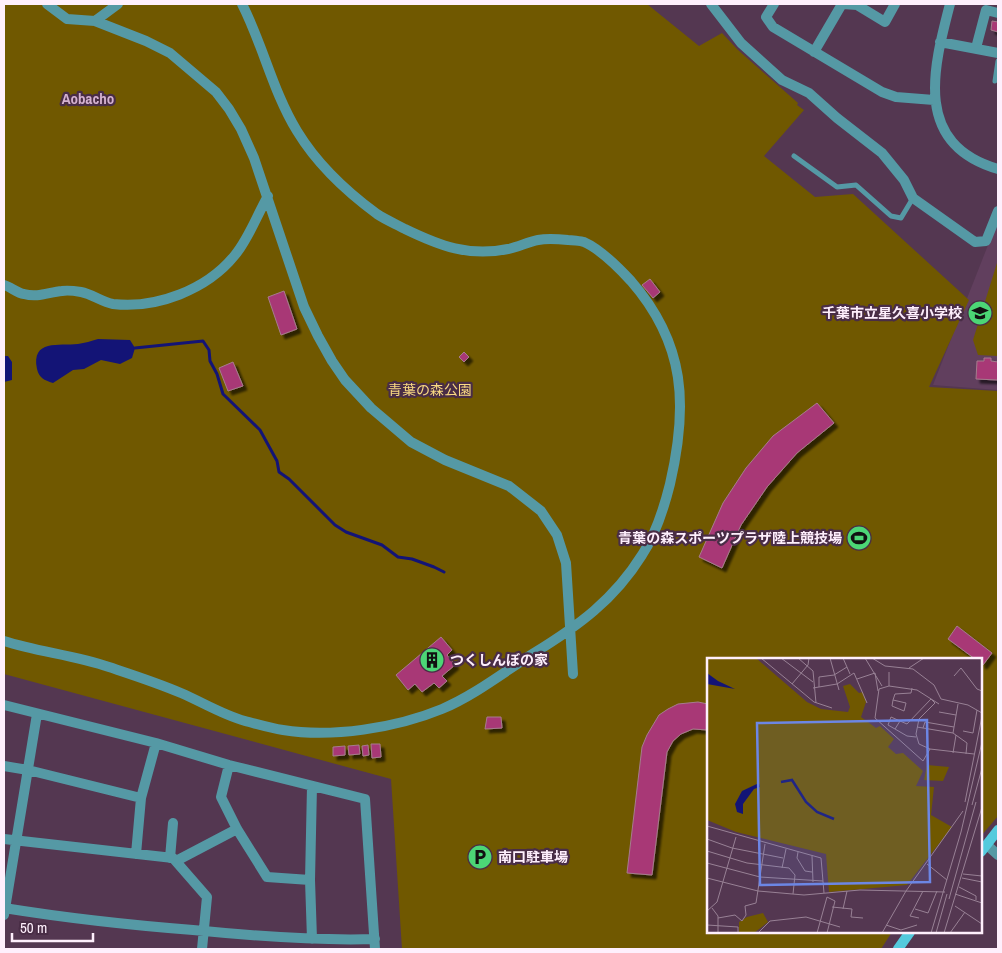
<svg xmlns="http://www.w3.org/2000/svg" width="1002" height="953" font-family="'Archivo Narrow','Noto Sans JP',sans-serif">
<defs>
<filter id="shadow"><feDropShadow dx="4" dy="4" stdDeviation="1" flood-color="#0009"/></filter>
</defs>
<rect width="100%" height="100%" fill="#543751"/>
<path fill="#613f5e" d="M998,220v170l-65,-5 57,-145z"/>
<path fill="#705800" d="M4,4h643l52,42 23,-13 16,17 60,53 -1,2 7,5 -40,46 51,41 38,-3 116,106 -40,87 69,4v425l-17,20v-177h-273v273h184l-11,17h-479l-11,-170 -387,-105z
M997,263h1v93l-20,-1 -5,-15z"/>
<path fill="#131476" d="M98,339l32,1 5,8 -3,10 -12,6 -19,-4 -17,9 -11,1 -20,13c-9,-3 -14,-5 -16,-14 -6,-30 22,-23 41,-25 7,-1 13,-3 20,-5z
M4,356h4l4,6v18l-8,2z"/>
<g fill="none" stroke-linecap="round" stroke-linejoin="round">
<path stroke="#131476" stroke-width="3" d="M135,348l68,-7 6,9 1,11 7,13 6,20 37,36 17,31 2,11 10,7 46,46 11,7 36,13 16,12 14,2 22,8 10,5"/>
</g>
<path fill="#a83976" stroke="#a57c8e" filter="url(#shadow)" d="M992,21l6,1v10l-7,-2z
M650,279l10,13 -7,6 -11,-13z
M284,291l13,38 -16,6 -13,-38z
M464,352l5,5 -5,5 -5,-5z
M984,358h7v3l7,1v18l-22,-1 1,-18h7z
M233,362l10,24 -15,5 -9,-23z
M817,403l17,20 -37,30 -30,34 -26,38 -19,43 -23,-11 24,-54 23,-35 27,-32z
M957,626l35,27 -9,12 -2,-1v-5h-6l-27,-20z
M441,637l11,13 -5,5 8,10 -13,11 5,5 -8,7 -5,-5 -12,9 -7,-8 -7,6 -12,-15z
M698,702l10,2v26l-15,-1 -12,5 -8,7 -6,11 -15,123 -25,-2 15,-126 5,-12 12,-20 9,-6 10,-5z
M487,717h14l1,11 -17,1z
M371,744h9l1,13 -9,1z
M359,745l1,9 -11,1 -1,-9z
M368,745l1,10 -6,1 -1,-10z
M345,746v9l-12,1v-9z"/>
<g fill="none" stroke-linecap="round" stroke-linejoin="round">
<path stroke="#5599a5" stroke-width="5" d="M995,81l3,-20
M794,156l43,31 19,-2 35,31 10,2 12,-20"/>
<path stroke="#5599a5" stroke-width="10" d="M47,4l20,15 28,2 51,20 24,12 46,39 13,17 12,20 13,29 50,149 14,29 14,25 13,19 26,28 40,34 34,18 64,26 32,25 16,24 9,28 7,111
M711,4l30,39 41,37 27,13 28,25 45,35 22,27 9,18 62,44 11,-1 12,-30
M774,4l-8,13 7,10 109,65 14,5 38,3
M843,4l14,1 28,17 10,-18
M950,4c-17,65 -37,140 48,165
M95,21l23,-17
M940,42l58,11
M976,48l10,-38 12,3
M814,52l28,-48
M4,285c7,2 13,8 20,9 14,4 25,-2 38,-3 6,-1 13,0 19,1 11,2 21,10 32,12 43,5 94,-14 122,-49 14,-17 22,-40 33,-59
M4,641c34,11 70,14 105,26 24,8 49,16 72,26 21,9 42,22 64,28 12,3 25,7 38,9 49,8 113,-2 159,-21 33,-14 62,-37 92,-56 44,-27 80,-53 108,-98 14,-21 22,-47 28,-71 18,-78 16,-140 -39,-203 -12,-13 -31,-32 -47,-39 -3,-1 -13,-2 -16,-2 -10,-1 -20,-2 -30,0 -10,2 -20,7 -30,9 -39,8 -68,-3 -103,-20 -9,-5 -19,-9 -28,-15 -30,-22 -60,-50 -80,-83 -24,-39 -34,-86 -55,-127
M4,705l152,38 73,22 136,34 10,150
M229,765l-8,32 16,32 30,48 43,3
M4,766l24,4 113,28
M312,786l-2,94 2,59
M4,839l169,19 34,39 -5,52
M987,845l11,10
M136,854l5,-56 15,-55
M170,858l3,-35
M176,861l61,-32
M4,908c62,10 125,17 189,22 60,6 121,11 182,9
M4,915l33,-201"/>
<path stroke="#54cadd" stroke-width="10" d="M981,852l17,-22
M898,949l12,-17"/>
</g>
<defs>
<symbol id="school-disc" viewBox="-11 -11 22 22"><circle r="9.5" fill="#4cd676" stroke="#492d46"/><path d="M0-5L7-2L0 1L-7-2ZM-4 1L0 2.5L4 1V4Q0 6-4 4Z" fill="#111"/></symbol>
<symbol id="stadium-disc" viewBox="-11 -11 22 22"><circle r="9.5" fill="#4cd676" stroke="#492d46"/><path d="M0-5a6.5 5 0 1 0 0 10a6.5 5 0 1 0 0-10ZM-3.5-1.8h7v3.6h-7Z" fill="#111"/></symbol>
<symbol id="building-disc" viewBox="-11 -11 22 22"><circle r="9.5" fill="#4cd676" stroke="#492d46"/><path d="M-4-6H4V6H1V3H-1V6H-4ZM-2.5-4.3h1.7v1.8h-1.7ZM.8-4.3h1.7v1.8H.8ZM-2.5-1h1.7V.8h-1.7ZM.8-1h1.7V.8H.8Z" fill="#111"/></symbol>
<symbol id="parking-disc" viewBox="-11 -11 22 22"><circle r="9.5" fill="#4cd676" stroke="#492d46"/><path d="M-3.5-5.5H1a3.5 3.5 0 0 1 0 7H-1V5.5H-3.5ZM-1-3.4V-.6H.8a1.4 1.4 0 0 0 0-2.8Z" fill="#111"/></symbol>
</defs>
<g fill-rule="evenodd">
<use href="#school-disc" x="966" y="299" width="28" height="28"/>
<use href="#stadium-disc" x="845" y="524" width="28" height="28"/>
<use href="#building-disc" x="418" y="646" width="28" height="28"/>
<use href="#parking-disc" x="466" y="843" width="28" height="28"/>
</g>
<g text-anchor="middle" stroke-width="4.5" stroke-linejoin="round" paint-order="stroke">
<g font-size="14" font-weight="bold" fill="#feeffc" stroke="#492d46" text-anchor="end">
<text x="962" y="318">千葉市立星久喜小学校</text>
<text x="842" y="543">青葉の森スポーツプラザ陸上競技場</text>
<text x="450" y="665" text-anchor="start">つくしんぼの家</text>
<text x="498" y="862" text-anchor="start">南口駐車場</text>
</g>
<g font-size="14" fill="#fada82" stroke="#492d46">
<text x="430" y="395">青葉の森公園</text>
</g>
<g font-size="15" font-weight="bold" fill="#d5b2d1" stroke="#492d46">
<text x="88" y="104">Aobacho</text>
</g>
</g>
<g transform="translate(707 658)">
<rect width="275" height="275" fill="#543751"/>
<path d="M0,0h49l51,44 14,7 27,3 2,-5 -7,-21 7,-2 9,9 4,-1 3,10 -5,15 15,11 4,-2 14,13 -6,8 8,7 7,-1 20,18 -7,15 18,1 -3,28 21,12 -45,58 -78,7 -3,-38 -90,-22 -29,-12zM220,107l22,2 -6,14 -19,-1zM56,255l5,9 -14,11h-15v-11l8,-5z" fill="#705800"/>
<path d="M0,15l11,8 17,8 -28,-5zM52,125l1,4 -6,2 -11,15v10l-6,-2 -2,-8 7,-13z" fill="#131476"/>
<path fill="none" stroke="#131476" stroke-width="2.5" d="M74,124l11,-2 14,22 11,10 17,7"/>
<path fill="none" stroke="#988195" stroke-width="1" d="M54,0l53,44 18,6M74,0l32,24M91,0l15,13 3,32M123,0l9,32M136,0l7,16M158,0l17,28M165,0l13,8 28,3 21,16 7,14 27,6 14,8M202,10l15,-10M182,14v14l-10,3 -4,29 48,43 7,-12M247,18l7,-8 16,21 5,2M150,21l18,-6 3,18M85,26l16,-19 1,-7M182,28l28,4 22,14M112,29v-10l15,-2 13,-8M106,30l24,-4 17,-11 13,30M186,42l13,3 -2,8 -12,-5 1,-6 2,-6 16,-1 1,-5M232,54l17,3M193,63l7,3 24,-25 4,4 -16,16 -3,15 3,10 11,5 44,5M210,69l36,6 14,10 -1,11M216,70l2,-6 29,5M188,71l5,-8 -9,-4 -3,8 7,4 12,7 9,1M256,73l10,2 4,-23M246,75l5,-29M246,95l3,-18M258,144l17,-86M265,147l10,-37M0,168l114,32 3,35M0,181l25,9 51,10M0,193l40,12 42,5 6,7 -2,19M91,194l-1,6 8,13 7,1M105,198l1,26M0,205l53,14 63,4M220,206l20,16M75,210l4,-19M256,216l19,2M0,220l51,13 46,4 56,-5 85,2M255,220l20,4M252,229l17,9v4M248,236l27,9M242,241l27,-97M248,248l27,18M125,249l20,2 -1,8 12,1M5,250l6,8v17M136,251l4,-18M208,251l13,4 9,-22M0,253l10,-9 19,-65M11,260l17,-3 7,6 4,-6 -1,-9 11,-3 9,-59M212,260l-9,-2 13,-25M0,267l31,2v6M179,267l15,5 16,-5M51,275l12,-12 36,-4 34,10M110,275l10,-36M120,275l8,-32 -8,-4M175,275l24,-42 57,-80M224,275l30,-101 21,-90M229,275l11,-39M237,275l38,-126M243,275l15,-21"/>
<path fill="#6c86e5" fill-opacity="0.15" stroke="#6c86e5" stroke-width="2.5" d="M220,62l3,162 -170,3 -3,-162z"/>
<rect width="275" height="275" fill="none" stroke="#feeffc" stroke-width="2.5"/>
</g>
<rect width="1002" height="953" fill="none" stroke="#feeffc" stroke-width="10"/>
<path d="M12 933v8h81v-8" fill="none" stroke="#feeffc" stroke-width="2.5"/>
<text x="20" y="933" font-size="15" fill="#feeffc" stroke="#492d46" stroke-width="4" paint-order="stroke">50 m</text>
</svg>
